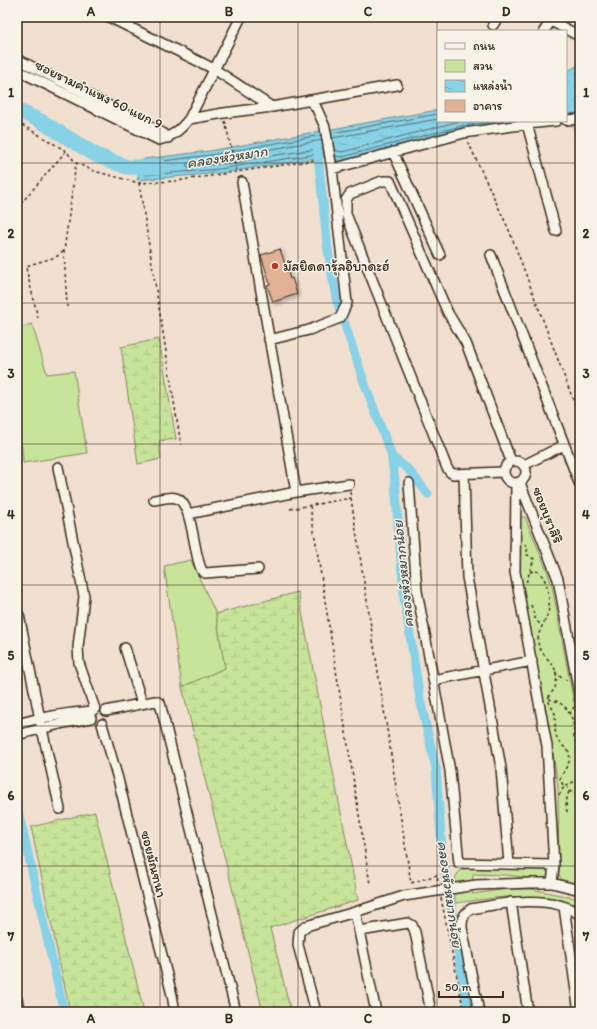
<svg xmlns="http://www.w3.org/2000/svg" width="597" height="1029" font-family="Itim,'Playpen Sans Thai',sans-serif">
<defs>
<pattern id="wetland-marsh" width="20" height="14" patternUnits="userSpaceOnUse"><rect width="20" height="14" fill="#c8e49b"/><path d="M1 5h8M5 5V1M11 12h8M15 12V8" fill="none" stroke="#adc485"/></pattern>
<pattern id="water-ripples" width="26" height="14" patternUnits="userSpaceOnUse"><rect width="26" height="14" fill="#87d2e7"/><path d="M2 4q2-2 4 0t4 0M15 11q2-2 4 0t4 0" fill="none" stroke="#75b4c6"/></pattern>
<filter id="shadow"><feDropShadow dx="2.5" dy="2.5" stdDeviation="2" flood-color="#0004"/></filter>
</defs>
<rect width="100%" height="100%" fill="#f1dfcf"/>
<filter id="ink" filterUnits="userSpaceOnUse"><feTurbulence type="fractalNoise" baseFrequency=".025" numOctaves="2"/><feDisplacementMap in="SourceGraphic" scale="8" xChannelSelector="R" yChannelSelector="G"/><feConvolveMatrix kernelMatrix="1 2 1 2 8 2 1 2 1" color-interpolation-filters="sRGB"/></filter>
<g filter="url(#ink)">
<path fill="#c8e49b" stroke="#82875c" d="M32,324l15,50 27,-3 13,82 -64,10 -1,-17h-5v-118z
M522,517h3l23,56 4,13 28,150v150l-16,-3 -5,-8 -1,-88 -6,-41 -32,-171 -1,-56z
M191,560l25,54 9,54 -43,19 -18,-121z
M533,867h9l6,5v6l-8,1 -33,-4 -34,-1 -1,20 36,-5h23l49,10v7c-16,-5 -32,-8 -48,-9 -26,-2 -52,3 -77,6v-25l5,-8 7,-2 43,1z"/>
<path fill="url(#wetland-marsh)" stroke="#82875c" d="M159,339l17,100 -17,2 2,18 -23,5 -17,-117z
M298,592l60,308 -88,28 21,84h-28l-81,-325 43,-19 -9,-54z
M95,812l49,200h-74l-39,-185z"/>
<path fill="url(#water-ripples)" stroke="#698f97" d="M580,64v50l-14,2v-44z
M438,110v11h90l-66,9 -121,31 -19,-4 -102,16 -83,7 7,-21 65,-8z"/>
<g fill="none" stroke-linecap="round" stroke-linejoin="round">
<path stroke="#596d6e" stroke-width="1" d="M332,133l106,-19
M321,135l-111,20 -62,8 -4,11 2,1 73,-6 105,-16
M332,138l106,-19
M322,140l-111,20 -23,3 -2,2 2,2 30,-3 105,-16
M334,150l8,2 118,-31
M335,156l7,1 119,-31 36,-5"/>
<path stroke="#87d2e7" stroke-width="9" d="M577,126l3,12
M317,146l11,105 8,47 28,84 27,72 4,28 9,115 16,102 16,70 6,82 26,161
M392,457l16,12 20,25
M17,805l47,207"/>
<path stroke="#87d2e7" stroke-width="15" d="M17,110l22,10 57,35 31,12h34"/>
</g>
<path fill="#e2b094" stroke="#3b2a1e" filter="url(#shadow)" d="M280,249l10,30 2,-1 5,16 -24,8 -6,-17 3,-1 -9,-29z"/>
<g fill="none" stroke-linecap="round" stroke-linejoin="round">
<defs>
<path id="minor" d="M109,17l105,52 58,38
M544,17l35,19
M493,25l5,-8
M544,31l7,-10
M17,59l144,73 7,6
M17,70l142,70c14,-4 21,-10 30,-21l52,-102
M189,119l35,-6 48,-6 125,-22
M566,120l14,-1
M527,124l29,107
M393,152l47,103
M332,169l132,-36 63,-9 29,-3
M242,182l54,310
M491,255l89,230
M269,340l40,-10 31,-12 7,-15 -15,-134 -7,-42 -9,-20 -7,-7
M504 472a11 11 0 1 1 22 0a11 11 0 1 1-22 0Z
M524,465l40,-20
M58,467l26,129 -6,51 1,16 16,46
M503,472l-50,2 -3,-2 -3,-4 -101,-254v-14l4,-6 32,-13h8l58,132 18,30 45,118
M464,474l3,103 34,191 8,96
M409,483l8,108 33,180 9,92 95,2
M520,483l38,96 22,120
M516,484l-1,88 32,174 7,119 -2,18
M154,500c7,-1 16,-4 22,-2 18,5 17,61 27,74l2,1 53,-4
M188,514l108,-22 53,-8
M19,615l23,114 18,80
M125,648l17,55
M433,680l99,-19
M106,711l49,-10 5,2 76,309
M17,724c25,-7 50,-11 75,-13
M102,724l16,55 54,216 3,17
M17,735l47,-12 27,-5
M511,902l17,110
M564,907l15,105
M355,912l21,100
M360,931l48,-8 4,2 3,7 16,80
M17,999l3,13
M316,1012l-18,-67 1,-13 7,-6 49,-14 49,-16 72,-11 55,-2h21l28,7
M479,1012l-17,-84c0,-9 1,-14 9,-19 32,-6 81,-16 109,6"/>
</defs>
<use href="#minor" stroke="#3b2a1e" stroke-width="12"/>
<path stroke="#3b2a1e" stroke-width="1.5" stroke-dasharray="3 3" stroke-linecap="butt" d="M225,121l12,53
M17,122l49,29 10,12 18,8 45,12 37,-2 140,-21
M575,129l5,19
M468,142l41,88 71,188
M139,183l42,262
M17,208l49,-57
M67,307l-3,-56 12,-88
M38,318l-12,-50 3,-3 27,-8 8,-6
M350,492l61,391 26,-8 1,8
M310,506l60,378
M290,509l61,-11
M525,544l3,4 -2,6 8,5 -8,24
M530,572c6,-2 9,-1 13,5 6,11 9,29 3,41 -3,7 -8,14 -8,23 0,11 12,18 17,28 2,6 2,15 -1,21 -2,2 -5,5 -5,7 -2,6 5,12 6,17 1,9 -2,20 4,27 2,4 7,7 10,11l1,8 -10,19 4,8 -5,8
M17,591l2,11
M531,605l4,13 6,8
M555,672l8,7 4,1
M549,699l10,3 7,6 7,12 1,16 6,23
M569,714l6,-8
M566,786l9,-5 5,-10
M567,786l2,5 -3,11 1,11
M569,791l11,5
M441,898l23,114"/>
<use href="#minor" stroke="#f7f3e8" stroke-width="9"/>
</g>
</g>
<path fill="none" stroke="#3b2a1e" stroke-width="1" stroke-opacity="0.55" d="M160,17v995M298,17v995M437,17v995M17,163h563M17,303h563M17,444h563M17,585h563M17,726h563M17,866h563"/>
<circle fill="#c8321e" stroke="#f7f3e8" stroke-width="1.5" cx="275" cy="266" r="4"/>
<g text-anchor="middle" stroke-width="3" stroke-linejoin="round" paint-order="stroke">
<g font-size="14" fill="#3b2a1e" stroke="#f7f3e8">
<text transform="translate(99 94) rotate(26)" y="5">ซอยรามคำแหง 60 แยก 9</text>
<text transform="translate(548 515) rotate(68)" y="5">ซอยบุราสิริ</text>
<text transform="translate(154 864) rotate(76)" y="5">ซอยมัณฑนา</text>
</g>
<g font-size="14" fill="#3b2a1e" stroke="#f7f3e8" text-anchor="start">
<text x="283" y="271">มัสยิดดารุ้ลอิบาดะฮ์</text>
</g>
<g font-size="15" font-style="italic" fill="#4e5450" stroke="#f7f3e8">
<text transform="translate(227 157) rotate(-9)" y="5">คลองหัวหมาก</text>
<text transform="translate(403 574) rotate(-96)" y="5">คลองหัวหมากน้อย</text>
<text transform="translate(450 894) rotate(82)" y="5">คลองหัวหมากน้อย</text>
</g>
</g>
<rect width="597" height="1029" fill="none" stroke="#f7f3e8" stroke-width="44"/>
<rect x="437" y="30" width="130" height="92" fill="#f7f3e8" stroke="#aca397"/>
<rect x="445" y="43" width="20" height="6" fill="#f7f3e8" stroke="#aca397"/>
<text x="473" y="50" font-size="12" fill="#3b2a1e">ถนน</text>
<rect x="445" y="60" width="20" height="12" fill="#c8e49b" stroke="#aca397"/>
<text x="473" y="70" font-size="12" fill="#3b2a1e">สวน</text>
<rect x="445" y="80" width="20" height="12" fill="url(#water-ripples)" stroke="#aca397"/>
<text x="473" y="90" font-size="12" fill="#3b2a1e">แหล่งน้ำ</text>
<rect x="445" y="100" width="20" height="12" fill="#e2b094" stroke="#aca397"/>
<text x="473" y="110" font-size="12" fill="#3b2a1e">อาคาร</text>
<path d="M439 991v6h64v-6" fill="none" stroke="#3b2a1e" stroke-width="2"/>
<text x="445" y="991" font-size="12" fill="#3b2a1e" stroke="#f7f3e8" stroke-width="3" paint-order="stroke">50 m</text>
<rect x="22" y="22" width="553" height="985" fill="none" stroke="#3b2a1e" stroke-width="1.5"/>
<g font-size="13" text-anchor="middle" font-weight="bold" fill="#3b2a1e">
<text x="91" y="16">A</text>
<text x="229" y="16">B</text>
<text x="368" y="16">C</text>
<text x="506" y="16">D</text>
<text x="11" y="97">1</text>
<text x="586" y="97">1</text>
<text x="11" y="238">2</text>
<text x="586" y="238">2</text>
<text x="11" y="378">3</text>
<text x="586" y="378">3</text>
<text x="11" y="519">4</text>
<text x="586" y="519">4</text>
<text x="11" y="660">5</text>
<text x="586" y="660">5</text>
<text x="11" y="800">6</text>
<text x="586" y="800">6</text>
<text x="11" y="941">7</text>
<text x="586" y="941">7</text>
<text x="91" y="1023">A</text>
<text x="229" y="1023">B</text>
<text x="368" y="1023">C</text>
<text x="506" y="1023">D</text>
</g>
</svg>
